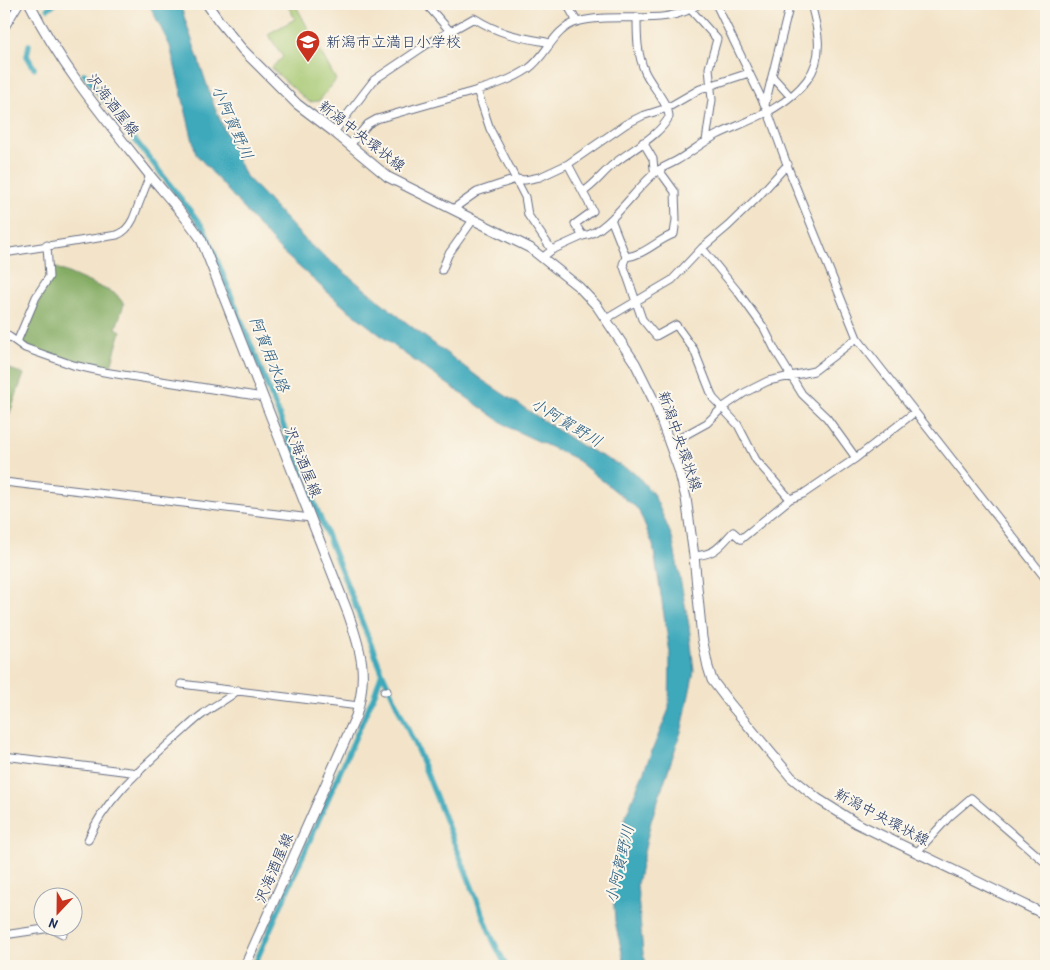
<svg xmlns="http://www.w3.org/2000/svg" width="1050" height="970" font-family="'Patrick Hand','Klee One',sans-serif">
<rect width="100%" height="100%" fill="#fbf7ec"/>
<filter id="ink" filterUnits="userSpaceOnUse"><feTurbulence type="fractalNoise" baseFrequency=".02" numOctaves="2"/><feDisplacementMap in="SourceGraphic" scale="10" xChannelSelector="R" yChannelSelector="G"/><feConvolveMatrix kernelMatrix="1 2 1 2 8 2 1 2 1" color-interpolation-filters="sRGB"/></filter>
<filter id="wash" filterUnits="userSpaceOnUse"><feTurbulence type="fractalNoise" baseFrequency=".0096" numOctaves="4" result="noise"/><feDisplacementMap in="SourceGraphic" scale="20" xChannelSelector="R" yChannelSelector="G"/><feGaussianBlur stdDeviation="1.12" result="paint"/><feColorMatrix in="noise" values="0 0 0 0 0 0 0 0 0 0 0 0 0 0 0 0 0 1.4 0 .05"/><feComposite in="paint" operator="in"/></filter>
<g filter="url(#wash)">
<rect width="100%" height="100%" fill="#f3e4c9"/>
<path fill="#a5c771" stroke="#607b68" d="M287,4h8l41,76 -17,21 -10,1 -38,-34 12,-11 -15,-23 27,-15z"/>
<path fill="#84ac63" stroke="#506e60" d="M50,265l66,29 8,10 -8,24 5,3 -11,38 -57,-14 -27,-9 -5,-6 29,-62z
M4,367l20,7 -20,55z"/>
<path fill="#3ca9bb" stroke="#2c6c8c" d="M149,4h31l34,102 30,68 65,70 103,83 70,53 100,66 53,27 19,22 18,42 17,88 5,46 -12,58 -31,92 -14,63 6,69 4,13h-22l-10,-45 -2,-30 3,-32 10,-44 43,-106 1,-56 -17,-108 -15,-36 -64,-51 -64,-30 -108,-76 -60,-47 -62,-55 -84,-96 -26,-108z"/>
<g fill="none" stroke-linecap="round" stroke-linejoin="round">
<path stroke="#3ca9bb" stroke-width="5.5" d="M48,8l7,-4
M29,45l-2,11 7,12
M84,74l121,156 177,442 37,82 74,186 13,26
M254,966l121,-273 7,-21"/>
</g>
</g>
<g filter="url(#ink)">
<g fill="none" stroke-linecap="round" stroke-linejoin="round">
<defs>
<path id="minor" d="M426,4l24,27
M567,4l10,18
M716,4l52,108 21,58 68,168 189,241
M691,10l26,29 -8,29 3,32 -6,41
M4,29l15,-25
M477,90l13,39 35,68 3,18 24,35
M790,96l-18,-20 18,-72
M765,105l7,-29
M334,132l40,-52 52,-35 48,-27c25,16 44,19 72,24l4,2
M643,142l10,17 1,10 2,3
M350,145l18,-21 9,-5c28,-8 56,-16 84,-24 23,-7 48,-13 67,-26 19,-13 25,-40 49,-47 38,-11 90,6 122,-18
M568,164l58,-40 16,-8 25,-8 33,-19 49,-16
M583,192c13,-8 20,-20 32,-29 16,-13 44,-27 54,-46 0,-13 -18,-32 -24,-45 -8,-18 -8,-36 -8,-55
M453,209l24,-17 39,-13 9,1 15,-3 28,-13 25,47 -18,13 8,12
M611,219l15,38
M702,248l36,44 26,36 11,22 27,44 25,24 29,40
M4,253l113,-18c8,-3 12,-8 16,-16l17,-44
M543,257l9,-7 31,-14c24,-2 53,-49 73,-64 6,-5 13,-7 20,-11 14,-8 27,-19 41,-26 32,-15 68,-26 90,-55 18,-24 11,-50 4,-76
M626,257l-3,7 19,55 14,17 20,-11 18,25 19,48 25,27 18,35 34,39
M626,257c19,-2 31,-17 48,-23l2,-14 -1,-28 -16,-22
M442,270l6,-15 25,-35
M606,319l66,-39 30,-32 26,-22 29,-28 31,-34
M4,333l21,15 48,17 31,7 159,25
M17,342l19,-45 13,-20 -2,-32
M669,444l38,-21 15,-15 22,-15 24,-12 46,-10 43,-33
M4,482l307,36
M694,556c22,-2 25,-9 39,-24l8,7 49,-40 13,-5 53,-36 59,-46
M181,684l178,22
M384,691h3
M4,756l134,17
M88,840c16,-40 54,-72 86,-101 10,-8 19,-18 29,-25 11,-9 24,-14 35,-24
M917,852l33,-36 21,-18 75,65
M4,935l47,-7 12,6
M4,962l3,4"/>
<path id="major" d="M30,4c31,62 75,115 118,169 18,22 37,42 53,66l147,374c14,40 20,62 8,103l-111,250
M207,4l12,17 23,28 55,55 37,28 54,45 142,71 49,39 18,19 38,57 20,40 24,67 7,28 8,58 8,82 6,29 4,13 19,25 60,72 27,22 38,24 190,92"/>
</defs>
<use href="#minor" stroke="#676e83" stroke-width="9"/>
<use href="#major" stroke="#676e83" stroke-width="11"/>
<use href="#minor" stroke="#fff" stroke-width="7"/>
<use href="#major" stroke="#fff" stroke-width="9"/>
</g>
</g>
<defs>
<symbol id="school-pin" viewBox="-11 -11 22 30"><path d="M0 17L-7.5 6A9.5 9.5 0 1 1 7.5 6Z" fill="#c8321e" stroke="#fbf7ec"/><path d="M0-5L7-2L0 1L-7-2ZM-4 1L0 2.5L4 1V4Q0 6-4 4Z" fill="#fff"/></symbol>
</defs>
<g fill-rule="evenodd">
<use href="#school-pin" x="294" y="28" width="28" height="38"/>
</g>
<g text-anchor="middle" stroke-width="4" stroke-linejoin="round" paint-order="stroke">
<g font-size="15" fill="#1b2f5e" stroke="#fbf7ec" text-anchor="start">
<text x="326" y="47">新潟市立満日小学校</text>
</g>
<g font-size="15" fill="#1b2f5e" stroke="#fbf7ec">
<text transform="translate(113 105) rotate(52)" y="5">沢海酒屋線</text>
<text transform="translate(362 136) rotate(38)" y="5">新潟中央環状線</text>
<text transform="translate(680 441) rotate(71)" y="5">新潟中央環状線</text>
<text transform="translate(303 462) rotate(68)" y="5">沢海酒屋線</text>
<text transform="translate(882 817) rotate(28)" y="5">新潟中央環状線</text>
<text transform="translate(274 868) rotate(-67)" y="5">沢海酒屋線</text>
</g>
<g font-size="16" font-style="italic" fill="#275a7f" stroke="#fbf7ec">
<text transform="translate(233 122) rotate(66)" y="6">小阿賀野川</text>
<text transform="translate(270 354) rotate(68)" y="6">阿賀用水路</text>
<text transform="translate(567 422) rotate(31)" y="6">小阿賀野川</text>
<text transform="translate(619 864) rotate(-77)" y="6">小阿賀野川</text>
</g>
</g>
<rect width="1050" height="970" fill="none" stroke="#fbf7ec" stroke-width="20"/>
<g transform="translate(58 912) rotate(202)"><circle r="24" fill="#fbf7ec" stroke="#a1a7b3"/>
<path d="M0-4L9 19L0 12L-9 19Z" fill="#c8321e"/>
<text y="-8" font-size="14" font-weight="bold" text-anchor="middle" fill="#1b2f5e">N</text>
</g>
</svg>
